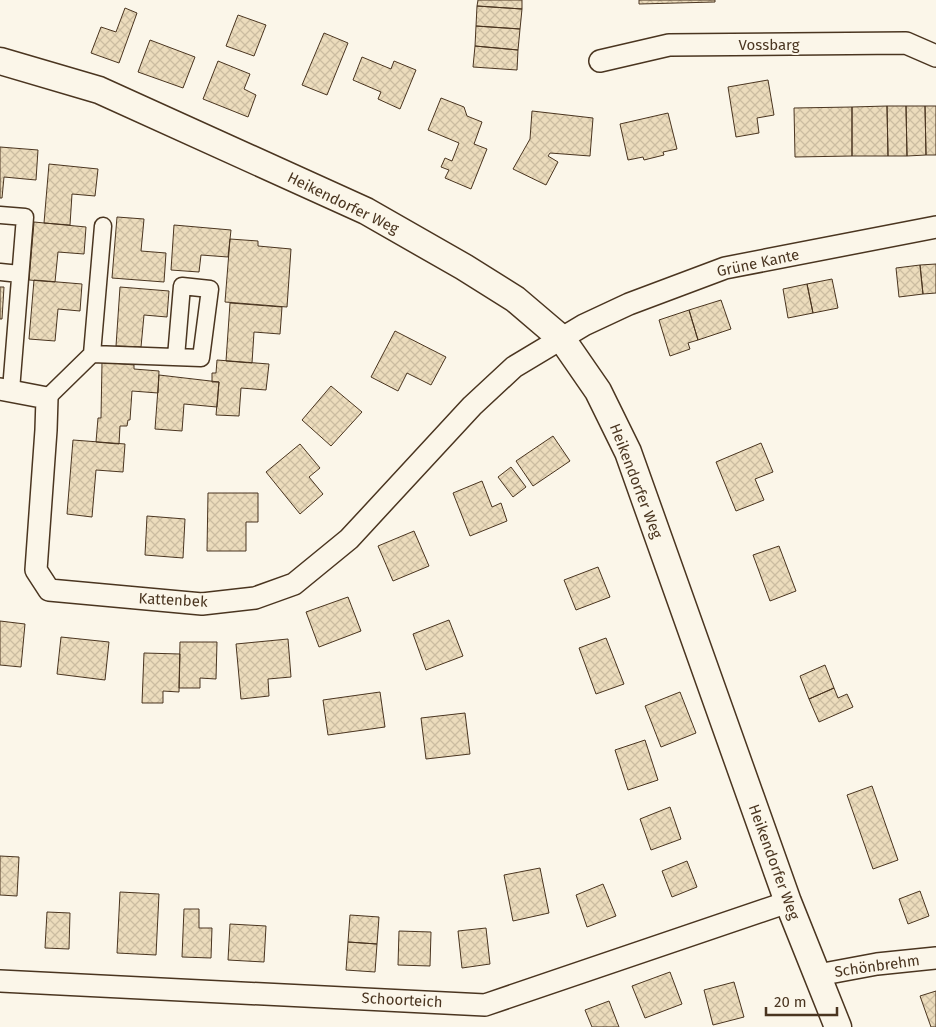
<svg xmlns="http://www.w3.org/2000/svg" width="936" height="1027" font-family="'Fira Sans',sans-serif">
<defs>
<pattern id="building-cross-hatch" width="8" height="8" patternUnits="userSpaceOnUse" patternTransform="scale(1.25)"><rect width="8" height="8" fill="#ecdcbc"/><path d="M0 0l8 8M0 8l8-8" fill="none" stroke="#ccbda1"/></pattern>
</defs>
<rect width="100%" height="100%" fill="#fbf6e9"/>
<path fill="url(#building-cross-hatch)" stroke="#4a3520" d="M478,0h44v9l-45,-3z
M639,0h76v2l-76,2z
M477,6l45,3 -2,20 -44,-3z
M125,8l12,5 -18,50 -28,-10 10,-26 15,5z
M238,15l28,10 -12,31 -28,-10z
M476,26l44,3 -2,21 -43,-4z
M324,33l24,10 -21,52 -25,-10z
M150,40l45,17 -12,31 -45,-16z
M475,46l43,4 -1,20 -44,-3z
M362,57l29,12 3,-8 22,9 -16,39 -22,-10 3,-7 -28,-12z
M218,61l32,13 -6,15 12,6 -8,22 -45,-18z
M768,80l6,35 -17,3 2,15 -23,4 -8,-50z
M441,98l23,9 3,9 15,6 -8,22 13,5 -16,40 -26,-11 4,-8 -8,-3 4,-9 7,3 7,-18 -31,-13z
M887,106h19l1,50h-19z
M887,106l1,50h-36v-49z
M906,106h19l1,49 -19,1z
M925,106h11v49h-10z
M852,107v49l-57,1 -1,-49z
M532,111l61,7 -3,38 -40,-3 -2,3 10,6 -12,23 -33,-16 17,-30z
M668,113l9,36 -14,3 1,3 -20,5 -1,-3 -15,3 -8,-36z
M0,147l38,3 -2,30 -32,-3 -2,21h-2z
M49,164l49,5 -3,27 -23,-2 -2,31 -26,-2z
M117,217l27,2 -3,32 25,2 -2,29 -52,-4z
M34,222l52,5 -2,27 -26,-2 -3,30 -26,-2z
M174,225l57,5 -3,27 -27,-2 -2,17 -28,-2z
M230,239l28,2v5l33,3 -4,58 -62,-5z
M936,264v29l-13,1 -3,-29z
M920,265l3,29 -24,3 -3,-29z
M832,279l6,29 -25,5 -6,-29z
M34,280l48,4 -2,27 -22,-2 -3,32 -26,-2z
M807,284l6,29 -25,5 -5,-29z
M0,287h4l-2,32h-2z
M120,287l49,4 -2,26 -23,-2 -3,32 -25,-1z
M721,300l10,29 -33,11 -9,-30z
M230,303l52,4 -2,27 -26,-2 -2,31 -26,-2z
M689,310l9,30 -10,3 2,6 -20,7 -11,-36z
M395,331l51,26 -15,28 -24,-12 -9,18 -27,-14z
M217,360l52,4 -3,26 -25,-2 -2,28 -23,-1 3,-33h-7v-9h4z
M102,362l32,3v4l25,2 -1,22 -26,-2 -2,29h-2l-1,6h-7l-1,18 -23,-2 2,-24h3z
M159,375l60,7 -2,25 -33,-3 -2,27 -27,-2z
M331,386l31,26 -31,34 -29,-26z
M553,436l17,25 -37,25 -17,-25z
M73,440l52,4 -2,28 -27,-2 -4,47 -25,-3z
M761,443l12,29 -18,7 9,21 -28,11 -20,-49z
M300,444l20,24 -11,9 14,17 -23,20 -34,-42z
M511,467l15,20 -13,10 -15,-20z
M482,481l10,26 9,-4 6,18 -37,15 -17,-43z
M208,493h50v29h-12v29h-39z
M147,516l38,3 -2,39 -38,-3z
M414,531l15,35 -36,15 -15,-35z
M779,546l17,45 -26,10 -17,-46z
M598,567l12,30 -34,13 -12,-30z
M348,597l13,34 -42,16 -13,-35z
M449,620l14,36 -37,14 -13,-36z
M0,621l25,3 -4,43 -21,-2z
M61,637l48,5 -4,38 -48,-6z
M606,638l18,46 -28,10 -17,-46z
M288,639l3,38 -23,2 1,17 -28,3 -5,-55z
M180,642h37l-1,37 -16,-1v10h-21z
M144,653l36,1 -1,38 -16,-1v12h-21z
M825,665l9,23 -25,11 -9,-23z
M834,688l4,10 9,-4 6,13 -34,15 -10,-23z
M380,692l5,35 -57,8 -5,-35z
M680,692l16,41 -35,14 -16,-41z
M465,713l5,41 -44,5 -5,-41z
M645,740l13,40 -30,10 -13,-40z
M872,786l26,74 -25,9 -26,-74z
M670,807l11,32 -30,11 -11,-31z
M0,856l19,1 -2,39 -17,-1z
M687,861l10,26 -25,10 -10,-26z
M540,868l9,45 -36,8 -9,-46z
M603,884l13,32 -29,11 -11,-32z
M920,891l9,25 -21,8 -9,-25z
M120,892l39,2 -3,61 -39,-2z
M184,909h15v19h13l-1,30 -29,-1z
M47,912l23,1 -1,36 -24,-1z
M350,915l29,2 -2,27 -29,-2z
M230,924l36,2 -2,36 -36,-2z
M486,928l4,36 -28,4 -4,-37z
M399,931l32,1 -1,34 -32,-1z
M348,942l29,2 -2,28 -29,-2z
M670,972l12,32 -37,14 -13,-32z
M734,982l10,35 -31,8 -9,-35z
M936,991v36h-5l-11,-31z
M609,1001l10,26h-27l-7,-17z"/>
<g fill="none" stroke-linecap="round" stroke-linejoin="round">
<defs>
<path id="pedestrian" d="M0,215l25,2 -14,173
M0,272l20,2
M92,354l109,4 9,-69 -28,-3 -6,71
M47,398l45,-44 11,-128"/>
<path id="minor" d="M600,61l69,-16 237,-2 30,13
M0,389l47,9 -1,32 -10,140 13,20 153,14 53,-6 39,-14 55,-45 123,-133 42,-39 70,-42 45,-21 96,-36 211,-41
M818,975l59,-11 59,-6
M0,981l485,24 303,-103"/>
<path id="tertiary" d="M0,61l99,29 267,121 98,56 51,32 47,40 36,52 30,61 160,450 50,125"/>
</defs>
<use href="#pedestrian" stroke="#4a3520" stroke-width="19"/>
<use href="#minor" stroke="#4a3520" stroke-width="24"/>
<use href="#tertiary" stroke="#4a3520" stroke-width="29"/>
<use href="#pedestrian" stroke="#fbf6e9" stroke-width="16"/>
<use href="#minor" stroke="#fbf6e9" stroke-width="21"/>
<use href="#tertiary" stroke="#fbf6e9" stroke-width="26"/>
</g>
<g text-anchor="middle" stroke-width="4" stroke-linejoin="round" paint-order="stroke">
<g font-size="15" fill="#4a3520" stroke="#fbf6e9">
<text x="769" y="50">Vossbarg</text>
<text transform="translate(343 203) rotate(26)" y="5">Heikendorfer Weg</text>
<text transform="translate(758 263) rotate(-12)" y="5">Grüne Kante</text>
<text transform="translate(636 481) rotate(69)" y="5">Heikendorfer Weg</text>
<text transform="translate(173 600) rotate(3)" y="5">Kattenbek</text>
<text transform="translate(774 862) rotate(70)" y="5">Heikendorfer Weg</text>
<text transform="translate(877 966) rotate(-8)" y="5">Schönbrehm</text>
<text transform="translate(402 1000) rotate(3)" y="5">Schoorteich</text>
</g>
</g>
<path d="M766 1007v8h71v-8" fill="none" stroke="#4a3520" stroke-width="2.5"/>
<text x="774" y="1007" font-size="15" fill="#4a3520" stroke="#fbf6e9" stroke-width="4" paint-order="stroke">20 m</text>
</svg>
